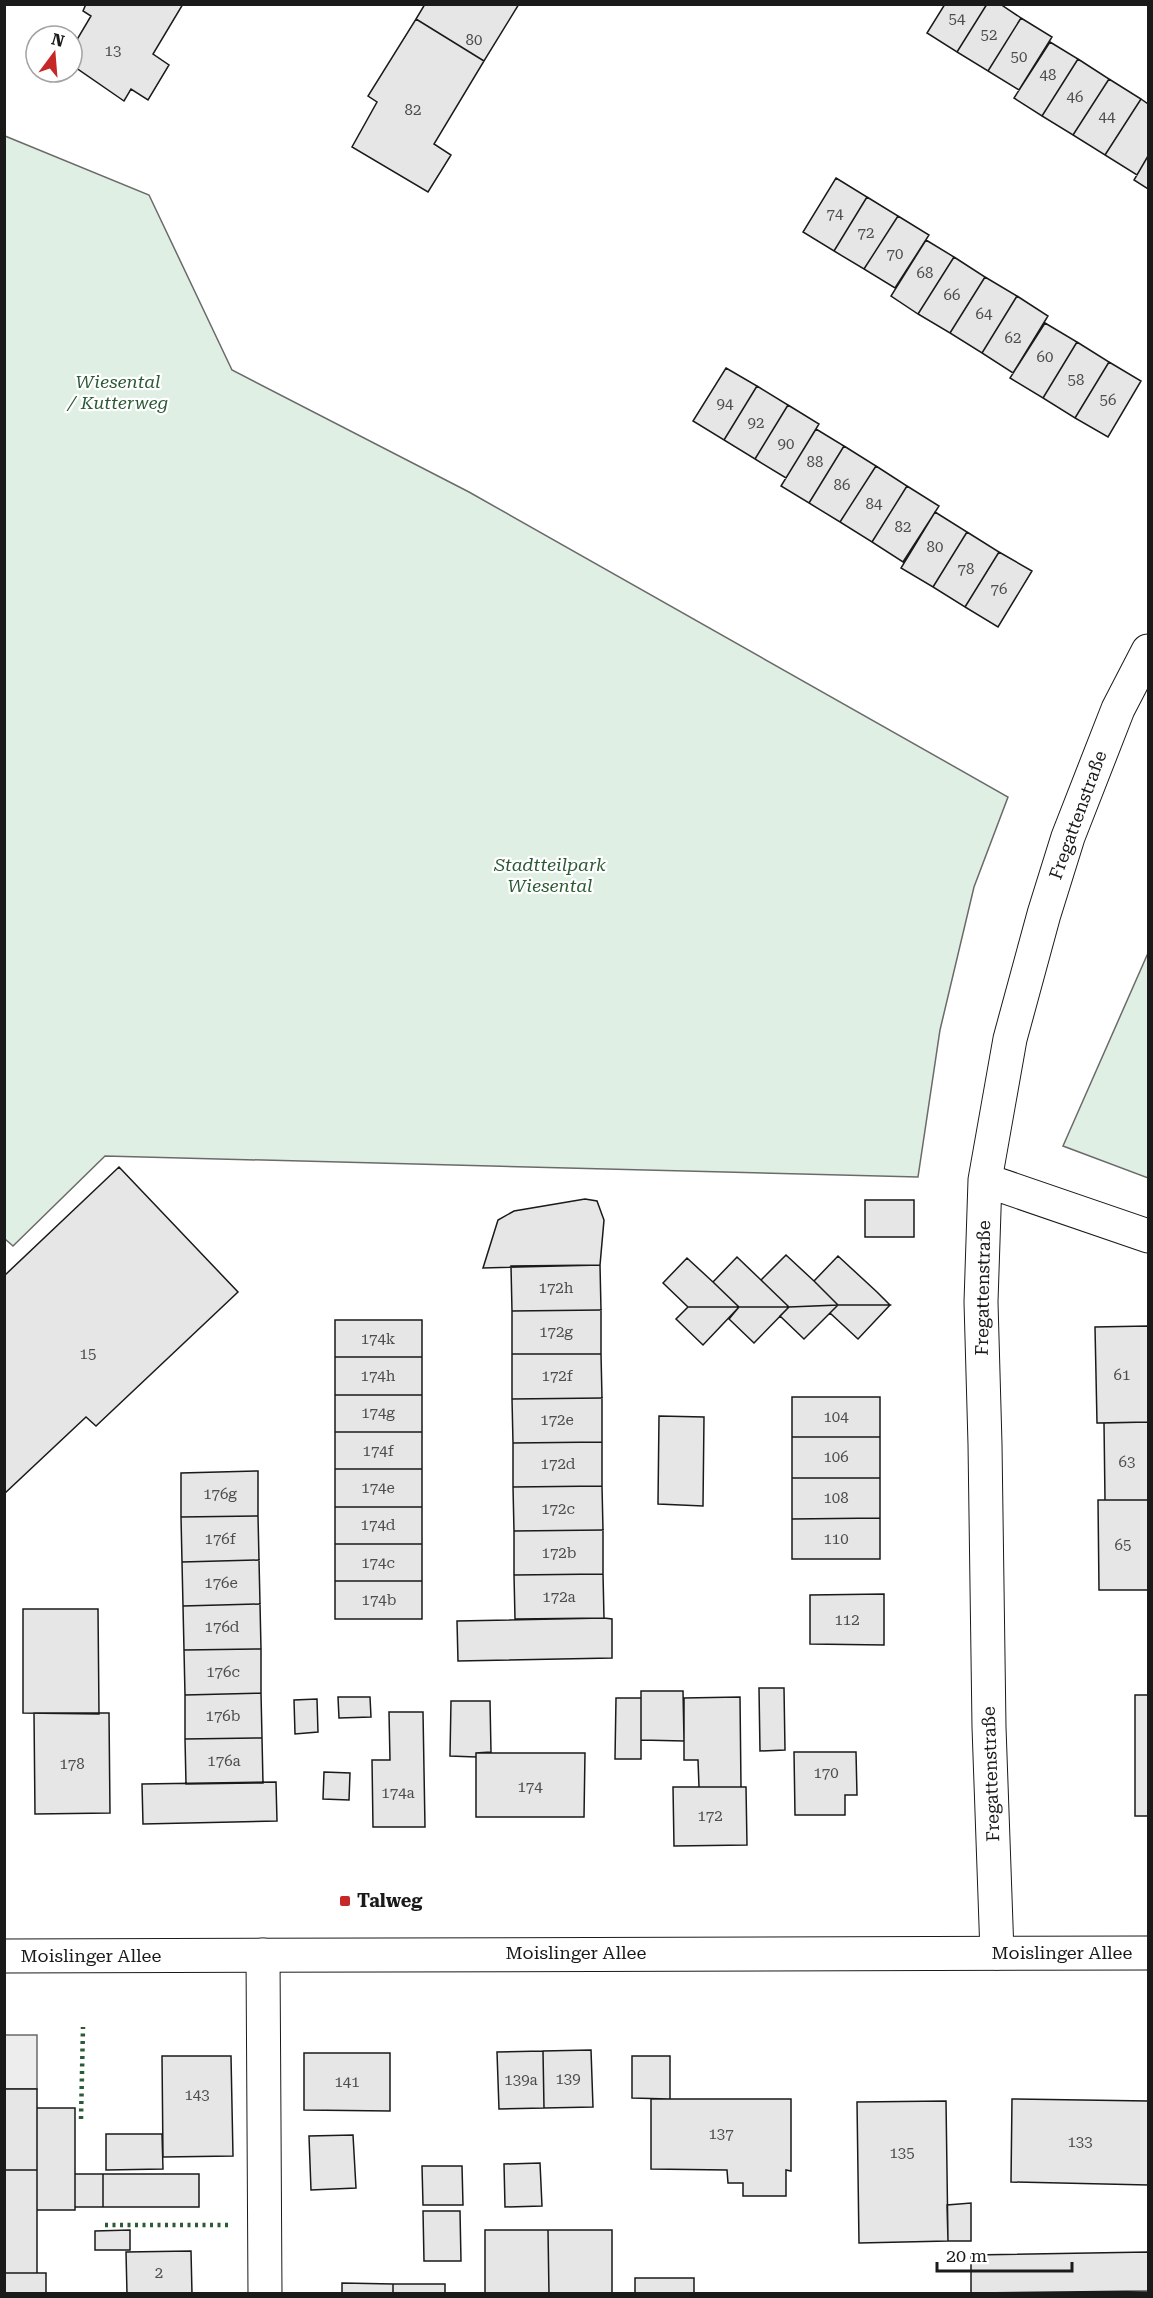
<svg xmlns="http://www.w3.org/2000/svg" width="1153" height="2298" font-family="'Roboto Serif',serif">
<rect width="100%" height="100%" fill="#fff"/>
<path fill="#e0efe3" stroke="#6a6a6a" stroke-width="1.5" d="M5,136l144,59 83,175 237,122 539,305 -34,90 -34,143 -22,147 -813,-21 -92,90 -8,-7z
M1148,953v225l-85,-32z"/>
<path fill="#ededed" stroke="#6a6a6a" stroke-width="1.5" d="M5,2035h32v54h-32z"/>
<path fill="#e6e6e6" stroke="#1a1a1a" stroke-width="1.5" d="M86,4h97l-30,50 16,11 -21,35 -17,-11 -7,12 -52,-36v-17l19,-32 -8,-5z
M425,4h94l-35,57 -68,-42z
M945,4h42l-30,48 -30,-19z
M987,4h13l21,14 -33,53 -31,-19z
M1021,18l31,19 -33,53 -31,-19z
M416,19l68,42 -50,83 17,11 -23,37 -76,-45 25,-45 -9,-6z
M1050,42l28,17 -36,57 -28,-18z
M1078,59l31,20 -36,56 -31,-19z
M1109,79l32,20 -36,56 -32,-20z
M1141,99l7,5v52l-11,19 -32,-20z
M1148,156v33l-14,-9z
M836,178l31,19 -33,54 -31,-19z
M867,197l31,19 -34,53 -30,-18z
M898,216l31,19 -34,53 -31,-19z
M926,240l28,17 -36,57 -27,-18z
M954,257l31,20 -35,56 -32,-19z
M985,277l32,19 -35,57 -32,-20z
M1017,296l31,20 -35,57 -31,-20z
M1045,323l32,19 -34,56 -33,-20z
M1077,342l32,20 -34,56 -32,-20z
M1109,362l32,19 -33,56 -33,-19z
M726,368l31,18 -33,54 -31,-19z
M757,386l31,19 -33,54 -31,-19z
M788,405l31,19 -33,54 -31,-19z
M816,429l28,17 -35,57 -28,-17z
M844,446l32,20 -36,56 -31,-19z
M876,466l31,20 -35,56 -32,-20z
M907,486l32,20 -36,56 -31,-20z
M935,512l32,20 -34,55 -32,-19z
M967,532l32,20 -34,55 -32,-20z
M999,552l33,19 -34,56 -33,-20z
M119,1167l119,125 -142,134 -10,-9 -82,77v-218z
M585,1199l12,2 7,19 -4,45 -117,3 15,-48 16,-9z
M865,1200h49v37h-49z
M786,1255l28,26 24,24 -49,2 -28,-27z
M838,1256l39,36 13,13h-52l-24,-24z
M737,1257l24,23 28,27h-50l-26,-25z
M687,1258l26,24 26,25h-51l-25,-24z
M600,1265l1,45 -89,1 -1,-45z
M838,1305h52l-32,34 -28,-26z
M838,1305l-34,34 -24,-23 9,-9z
M688,1307h51l-36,38 -27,-26z
M739,1307h50l-35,36 -25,-24z
M601,1310v44h-89v-43z
M335,1320h87v37h-87z
M1148,1326v96l-51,1 -2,-96z
M512,1354h89l1,44 -90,1z
M335,1357h87v38h-87z
M335,1395h87v37h-87z
M792,1397h88v40h-88z
M602,1398v44l-89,1 -1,-44z
M659,1416l45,1 -1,89 -45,-2z
M1148,1422v78h-43l-1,-77z
M335,1432h87v37h-87z
M792,1437h88v41h-88z
M602,1442v44l-89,1v-44z
M335,1469h87v38h-87z
M258,1471v45l-77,1v-44z
M792,1478h88v40l-88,1z
M602,1486l1,44 -89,1 -1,-44z
M1098,1500h50v90h-49z
M335,1507h87v37h-87z
M258,1516l1,44 -77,2 -1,-45z
M880,1518v41h-88v-40z
M603,1530v44l-89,1v-44z
M335,1544h87v37h-87z
M259,1560l1,44 -77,2 -1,-44z
M603,1574l1,44 -89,1 -1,-44z
M335,1581h87v38h-87z
M884,1594v51l-74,-1v-49z
M260,1604l1,45 -77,1 -1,-44z
M23,1609h75l1,105 -76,-1z
M604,1618l8,1v39l-154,3 -1,-40z
M261,1649v44l-76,2 -1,-45z
M759,1688h25l1,62 -25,1z
M641,1691h42l1,50 -43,-1z
M261,1693l1,45 -77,1v-44z
M1135,1695h13v121h-13z
M338,1697h32l1,20 -32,1z
M740,1697l1,90h-42l-1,-27h-14v-62z
M616,1698h25v61h-26z
M317,1699l1,33 -23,2 -1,-34z
M451,1701h39l1,51 -15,1v4l-26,-1z
M389,1712h34l2,115h-52l-1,-67h18z
M34,1713h75l1,100 -75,1z
M262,1738l1,45 -77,1 -1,-45z
M794,1752h62l1,43h-12v20h-50z
M476,1753h109l-1,64h-108z
M324,1772l26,1 -1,27 -26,-1z
M276,1782l1,39 -134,3 -1,-40z
M673,1787h73l1,58 -73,1z
M591,2050l2,57 -49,1 -1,-57z
M543,2051l1,57 -45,1 -2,-57z
M304,2053h86v58l-86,-1z
M162,2056h69l2,100 -70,1z
M632,2056h38v43l-38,-1z
M4,2089h33v81h-33z
M651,2099h140v72l-5,-1v26h-43v-13h-15l-1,-13 -76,-1z
M1012,2099l136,2v84l-137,-3z
M946,2101l2,140 -89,2 -2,-141z
M37,2108h38v102h-38z
M106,2134h56l1,35 -57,1z
M353,2135l3,53 -45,2 -2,-54z
M540,2163l2,43 -37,1 -1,-43z
M422,2166h40l1,39h-40z
M4,2170h33v103h-33z
M75,2174h28v33h-28z
M103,2174h96v33h-96z
M971,2203v38h-23l-1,-36z
M423,2211h37l1,50h-37z
M130,2230v20h-35v-19z
M485,2230h63l1,64h-64z
M548,2230h64v64h-63z
M191,2251l1,43h-65l-1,-42z
M1148,2252v39l-177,2v-38z
M4,2273h42v21h-42z
M635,2278h59v16h-59z
M342,2283l51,1v10h-51z
M393,2284h52v10h-52z"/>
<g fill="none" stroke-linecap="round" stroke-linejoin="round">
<defs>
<path id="minor" d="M985,1180l163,56
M997,1953l-8,-226 -4,-283 -4,-142 4,-122 25,-141 34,-125 24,-77 50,-128 30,-58
M263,1955l2,339"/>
<path id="major" d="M4,1956l1144,-3"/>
</defs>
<use href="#minor" stroke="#1a1a1a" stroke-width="35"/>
<use href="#major" stroke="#1a1a1a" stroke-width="35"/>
<use href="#minor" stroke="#fff" stroke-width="33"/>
<use href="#major" stroke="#fff" stroke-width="33"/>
<path stroke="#2b5a34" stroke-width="4.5" stroke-dasharray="3 4.5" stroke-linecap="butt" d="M81,2119l2,-92
M105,2225h123"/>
</g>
<rect fill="#c62828" stroke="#fff" stroke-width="2" x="339" y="1895" width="12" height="12" rx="3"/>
<g text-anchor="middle" stroke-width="4.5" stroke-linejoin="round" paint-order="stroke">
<g font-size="15" fill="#4d4d4d">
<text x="957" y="24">54</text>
<text x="989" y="40">52</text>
<text x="474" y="45">80</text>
<text x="113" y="56">13</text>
<text x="1019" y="62">50</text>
<text x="1048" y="80">48</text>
<text x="1075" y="102">46</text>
<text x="413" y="115">82</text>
<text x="1107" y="122">44</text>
<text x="835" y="219">74</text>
<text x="866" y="238">72</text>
<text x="895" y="259">70</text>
<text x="925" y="278">68</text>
<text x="952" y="300">66</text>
<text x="984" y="319">64</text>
<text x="1013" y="343">62</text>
<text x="1045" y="362">60</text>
<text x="1076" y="385">58</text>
<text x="1108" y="405">56</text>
<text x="725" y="409">94</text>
<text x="756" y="428">92</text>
<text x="786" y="449">90</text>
<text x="815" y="467">88</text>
<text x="842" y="490">86</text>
<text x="874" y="509">84</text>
<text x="903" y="532">82</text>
<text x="935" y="552">80</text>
<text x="966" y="574">78</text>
<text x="999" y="594">76</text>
<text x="556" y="1293">172h</text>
<text x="556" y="1337">172g</text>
<text x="378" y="1344">174k</text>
<text x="88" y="1359">15</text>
<text x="1122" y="1380">61</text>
<text x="378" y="1381">174h</text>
<text x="557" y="1381">172f</text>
<text x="378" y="1418">174g</text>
<text x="836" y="1422">104</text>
<text x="557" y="1425">172e</text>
<text x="378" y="1456">174f</text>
<text x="836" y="1462">106</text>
<text x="1127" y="1467">63</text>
<text x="558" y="1469">172d</text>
<text x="378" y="1493">174e</text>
<text x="220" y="1499">176g</text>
<text x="836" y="1503">108</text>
<text x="558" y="1514">172c</text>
<text x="378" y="1530">174d</text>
<text x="220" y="1544">176f</text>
<text x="836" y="1544">110</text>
<text x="1123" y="1550">65</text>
<text x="559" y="1558">172b</text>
<text x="378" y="1568">174c</text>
<text x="221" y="1588">176e</text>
<text x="559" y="1602">172a</text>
<text x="379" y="1605">174b</text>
<text x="847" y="1625">112</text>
<text x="222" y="1632">176d</text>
<text x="223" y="1677">176c</text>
<text x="223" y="1721">176b</text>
<text x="224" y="1766">176a</text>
<text x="72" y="1769">178</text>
<text x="826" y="1778">170</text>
<text x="530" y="1792">174</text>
<text x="398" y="1798">174a</text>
<text x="710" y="1821">172</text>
<text x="568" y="2084">139</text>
<text x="521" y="2085">139a</text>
<text x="347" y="2087">141</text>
<text x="197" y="2100">143</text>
<text x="721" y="2139">137</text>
<text x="1080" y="2147">133</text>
<text x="902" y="2158">135</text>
<text x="159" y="2278">2</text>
</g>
<g font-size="18" font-style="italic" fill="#2b5a34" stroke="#fff">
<text x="118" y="388">Wiesental<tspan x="118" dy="21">/ Kutterweg</tspan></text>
<text x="550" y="871">Stadtteilpark<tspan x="550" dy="21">Wiesental</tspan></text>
</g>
<g font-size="18" fill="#1a1a1a" stroke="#fff">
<text transform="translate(1078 815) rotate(-70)" y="6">Fregattenstraße</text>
<text transform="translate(983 1288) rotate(-89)" y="6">Fregattenstraße</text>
<text transform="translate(991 1774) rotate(-92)" y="6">Fregattenstraße</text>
<text x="576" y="1959">Moislinger Allee</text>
<text x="1062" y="1959">Moislinger Allee</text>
<text x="91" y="1962">Moislinger Allee</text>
</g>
<g font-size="18" font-weight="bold" fill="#1a1a1a" stroke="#fff" text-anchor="start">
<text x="357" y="1907">Talweg</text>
</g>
</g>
<rect width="1153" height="2298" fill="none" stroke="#1a1a1a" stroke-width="12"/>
<g transform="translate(54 54) rotate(16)"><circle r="28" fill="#ffffff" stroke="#a3a3a3" stroke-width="1.5"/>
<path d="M0-4.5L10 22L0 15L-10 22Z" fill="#c62828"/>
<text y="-9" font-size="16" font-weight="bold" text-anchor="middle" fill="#1a1a1a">N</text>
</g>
<path d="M937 2262v9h135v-9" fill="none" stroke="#1a1a1a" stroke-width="3"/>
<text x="946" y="2262" font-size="18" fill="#1a1a1a" stroke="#ffffff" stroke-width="4.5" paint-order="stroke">20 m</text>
</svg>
